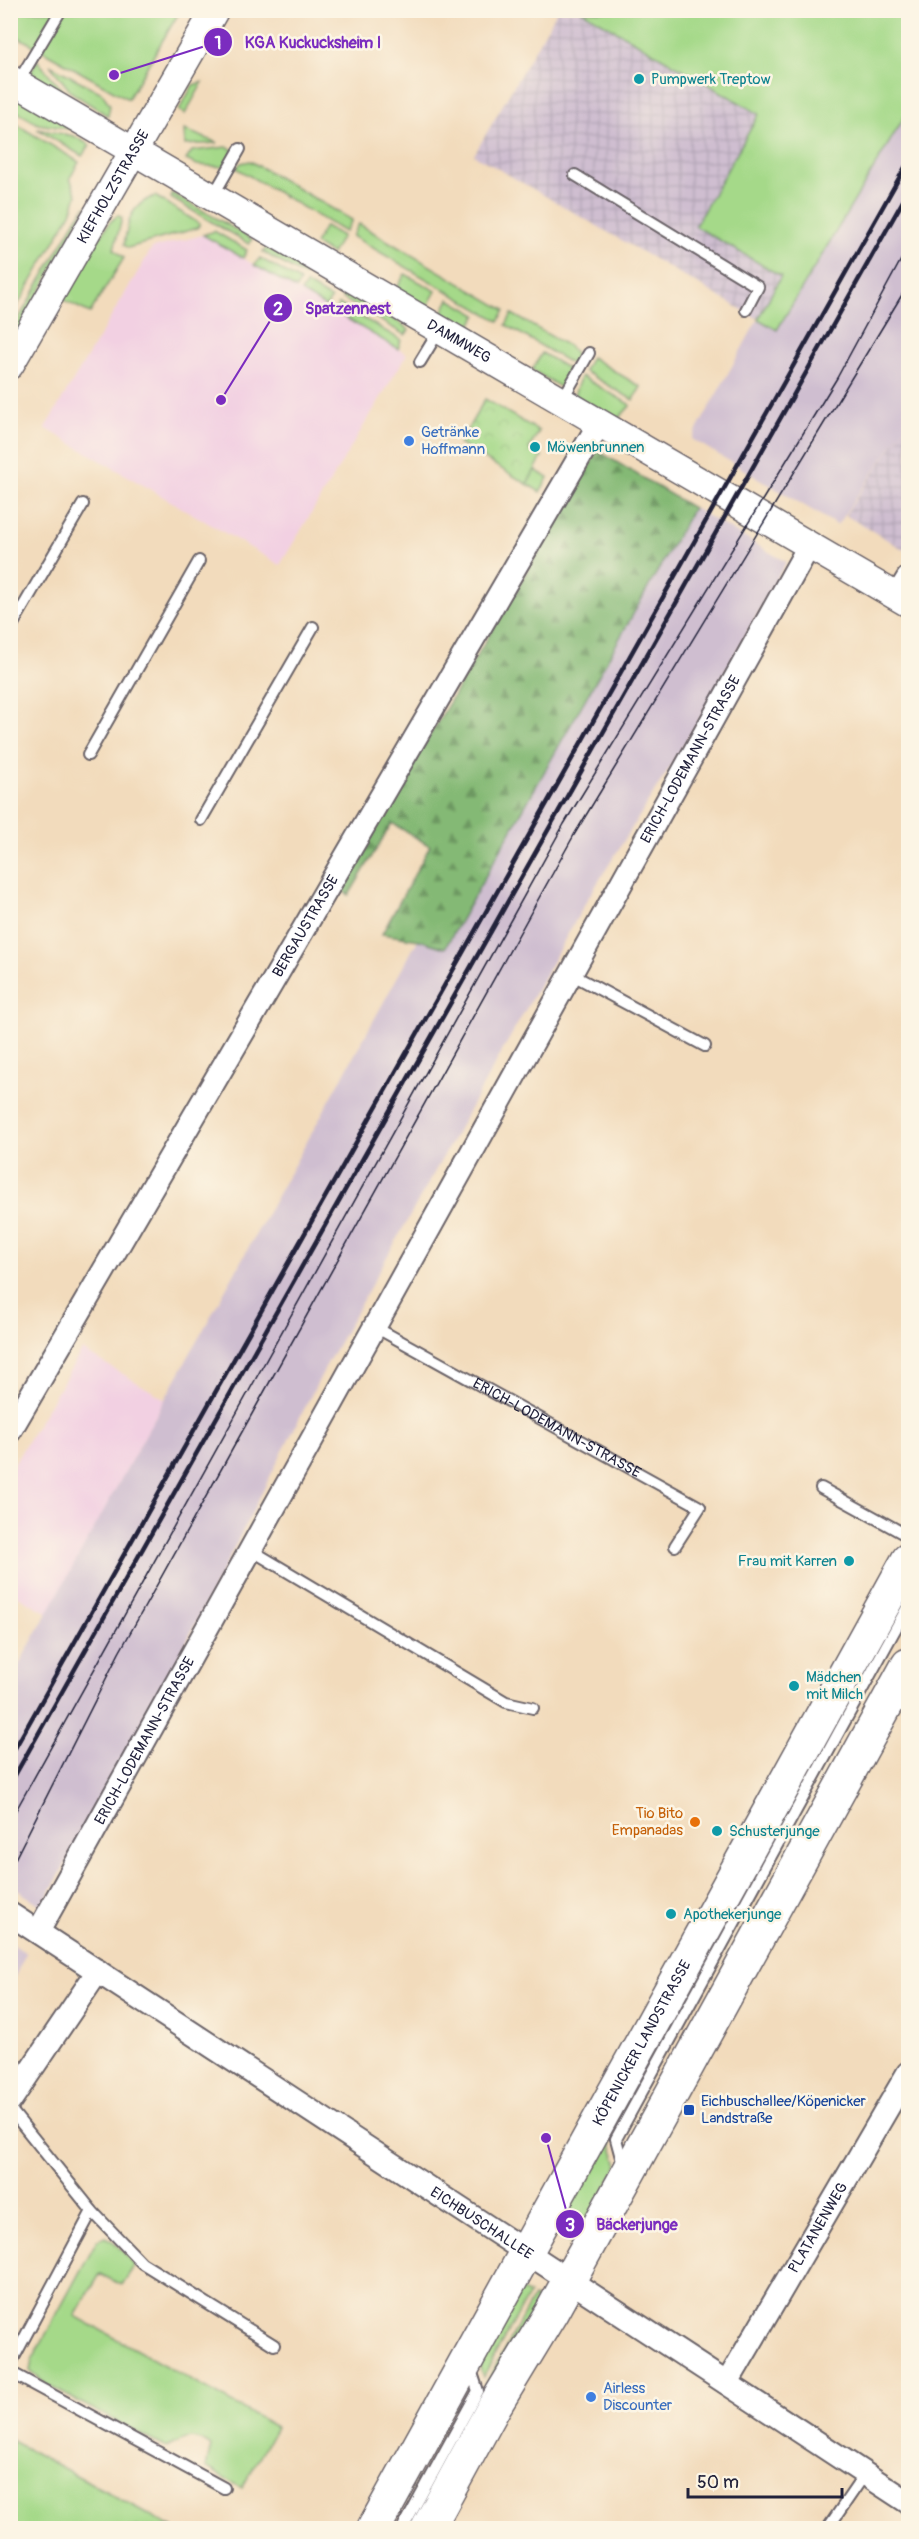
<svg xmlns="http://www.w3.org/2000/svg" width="919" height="2539" font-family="Pangolin,sans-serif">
<defs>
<pattern id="industrial-grid" width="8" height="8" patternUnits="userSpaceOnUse" patternTransform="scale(1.5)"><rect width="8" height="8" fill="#cfbed0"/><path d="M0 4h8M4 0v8" fill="none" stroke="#b1a3b4"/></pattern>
<pattern id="forest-firs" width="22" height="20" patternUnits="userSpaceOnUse" patternTransform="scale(1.5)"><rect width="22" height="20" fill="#84b975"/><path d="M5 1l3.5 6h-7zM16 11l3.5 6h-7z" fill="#6c9661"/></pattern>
<pattern id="park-crowns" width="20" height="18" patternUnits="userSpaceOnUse" patternTransform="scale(1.5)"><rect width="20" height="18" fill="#a5d989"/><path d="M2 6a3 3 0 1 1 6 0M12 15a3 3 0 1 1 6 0" fill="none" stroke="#8eba77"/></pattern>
</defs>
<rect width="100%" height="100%" fill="#fcf5e5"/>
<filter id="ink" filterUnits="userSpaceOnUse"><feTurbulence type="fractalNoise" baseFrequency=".0167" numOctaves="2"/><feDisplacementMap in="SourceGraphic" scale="12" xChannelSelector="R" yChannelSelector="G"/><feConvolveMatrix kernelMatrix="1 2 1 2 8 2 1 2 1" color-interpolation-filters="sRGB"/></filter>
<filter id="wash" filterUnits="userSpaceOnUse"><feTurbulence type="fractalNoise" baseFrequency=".008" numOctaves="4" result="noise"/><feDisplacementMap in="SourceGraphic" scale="24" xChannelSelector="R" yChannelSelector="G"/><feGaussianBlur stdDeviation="1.35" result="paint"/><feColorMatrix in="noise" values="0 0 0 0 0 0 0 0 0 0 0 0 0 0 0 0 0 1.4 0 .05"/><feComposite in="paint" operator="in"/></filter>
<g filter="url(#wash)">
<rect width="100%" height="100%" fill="#f2dbbc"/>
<path fill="#f2d0e2" d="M203,235l204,119 -127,211 -235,-137 107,-180z
M82,1350l83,49 -117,214 -37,-21v-123z"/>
<path fill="url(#industrial-grid)" d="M557,11h25l177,103 -64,112 86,50 -23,43 -284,-164z
M908,423v129l-63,-37z"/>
<path fill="#cfbed0" d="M908,111v312l-71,102 -145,-86 66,-120 19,11z
M665,491l121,71 -88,160 -111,178 -259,462 -168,332 -118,212 -31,-20v-207z
M11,1943l15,10 -15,32z"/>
<path fill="#a5d989" stroke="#647e62" stroke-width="1.5" d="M11,11h169l-52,88 -117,-66z
M582,11h326v100l-131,219 -19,-11 23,-43 -86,-50 64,-112z
M37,60l27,32 -4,3 -31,-19z
M50,65l52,28 8,12 -2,11 -37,-24z
M203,82l-18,32 -6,-4 14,-25z
M11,92l65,38 -38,-6 -27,-16z
M11,121l68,41 -9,16 7,17 -6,18 -60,104z
M37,129l37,7 16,9 -8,11z
M184,130h1l33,13 -33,2z
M227,147l7,3 -9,17 -28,-2 -11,-5 6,-9z
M250,161l102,59 -7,12 -109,-64 5,-5z
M172,193l80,46 -3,5 -78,-46z
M155,196l45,28 -3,4 -69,20 -4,-3c4,-24 6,-40 31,-49z
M87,205l-76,140v-13l67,-116z
M118,215l4,3 -8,31 10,9 -34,55 -29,-14 48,-76z
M359,224l146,86 -6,11 -147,-85z
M325,226l17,10 -10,18 -17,-10z
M214,231l33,19 -4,8 -40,-23z
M267,248l41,21 -4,7 -41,-24z
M260,258l40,23 -4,8 -42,-24z
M405,274l31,17 -10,18 -31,-18z
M306,284l25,15 -5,8 -25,-15z
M346,292l56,32 7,6 -4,5 -63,-37z
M449,299l28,16 -10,17 -27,-15z
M339,304l62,36 -3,9 -63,-37z
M512,314l58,33 5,6v13l-69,-41z
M542,353l30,18 -7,14 -5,2 -28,-17z
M591,357l50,30 -8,13 -49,-29z
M581,376l48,28 1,2 -13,14 -43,-25z
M535,470l13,8 -8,14 -13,-8z
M607,2133l11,32 -44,80 -21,-14z
M105,2237l9,5 21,23 -13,20 -22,-11 -25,42 201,111 -34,61 -36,-21 5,-21c-17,-13 -27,-8 -44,2l-120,-63 -17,-14 2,-11 65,-120z
M521,2289l8,5 -46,83 -4,-12z
M533,2297l10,5 -53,95 -4,-13z
M11,2440l163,88h-163z"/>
<path fill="url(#forest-firs)" stroke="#536e58" stroke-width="1.5" d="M598,451l95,57 -248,440 -26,-8 -37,-6 48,-88 -38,-23 -43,72 -10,-6z"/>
<path fill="url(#park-crowns)" stroke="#647e62" stroke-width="1.5" d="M485,399l54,32 -10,18 13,8 -15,27 -68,-40z"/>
</g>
<g filter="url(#ink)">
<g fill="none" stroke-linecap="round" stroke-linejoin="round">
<defs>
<g id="service">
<path d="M18,82l43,-72"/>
<path d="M575,175l183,112 -12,23"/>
<path d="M213,196l27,-47"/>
<path d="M420,362l20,-33"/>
<path d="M562,400l27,-47"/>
<path d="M10,629l73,-125"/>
<path d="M88,755l111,-194"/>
<path d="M201,820l112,-193"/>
<path d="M571,974l134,72"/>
<path id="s1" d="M375,1327l325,180 -25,39"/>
<path d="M821,1488l87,48"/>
<path d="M251,1550l255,152 27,6"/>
<path d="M10,2109l82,102 50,52 132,82"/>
<path d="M623,2165l-7,-26 292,-533"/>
<path d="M10,2365l82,-154"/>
<path d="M10,2372l214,116"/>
<path d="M403,2528l75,-137 -8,-24"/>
<path d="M828,2528l37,-54"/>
</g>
<g id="minor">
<path d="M897,596l11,-18"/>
<path id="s2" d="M10,1431l590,-1009"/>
<path id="s3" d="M10,1914l898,588"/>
<path id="s4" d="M38,1932l772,-1388"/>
<path d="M10,2101l88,-130"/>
<path id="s5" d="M727,2383l181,-310"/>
</g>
<g id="tertiary">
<path id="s6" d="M10,79l898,524"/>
<path id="s7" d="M10,365l205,-355"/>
</g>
<g id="primary">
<path id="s8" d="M374,2528l534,-968"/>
<path d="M428,2528l66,-121 57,-94 357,-648"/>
</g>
</defs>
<use href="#service" stroke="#6b6368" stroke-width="14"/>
<use href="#minor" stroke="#6b6368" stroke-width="26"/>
<use href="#tertiary" stroke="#6b6368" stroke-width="30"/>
<use href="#primary" stroke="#6b6368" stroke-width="36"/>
<use href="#service" stroke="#fff" stroke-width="10"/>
<use href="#minor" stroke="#fff" stroke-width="22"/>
<use href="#tertiary" stroke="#fff" stroke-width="27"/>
<use href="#primary" stroke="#fff" stroke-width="33"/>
<path stroke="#22223b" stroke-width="1.5" d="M10,1821l554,-997 273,-446 71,-131
M10,1869l109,-216 455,-818 334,-550"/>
<path stroke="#22223b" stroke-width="4.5" d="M10,1757l898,-1595
M10,1784l898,-1592"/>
</g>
</g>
<g fill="#0f9aa8" stroke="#fcf5e5" stroke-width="2">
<circle cx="639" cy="79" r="6"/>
<circle cx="535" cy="447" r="6"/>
<circle cx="849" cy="1561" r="6"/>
<circle cx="794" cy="1686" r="6"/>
<circle cx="717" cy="1831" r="6"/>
<circle cx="671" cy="1914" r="6"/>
</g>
<g fill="#3f7fe0" stroke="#fcf5e5" stroke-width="2">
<circle cx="409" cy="441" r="6"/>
<circle cx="591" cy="2397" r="6"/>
</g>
<circle fill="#e8710a" stroke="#fcf5e5" stroke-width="2" cx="695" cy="1822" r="6"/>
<rect fill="#1a4fb4" stroke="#fcf5e5" stroke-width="2" x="683" y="2104" width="12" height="12" rx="3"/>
<g text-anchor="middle" stroke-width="5" stroke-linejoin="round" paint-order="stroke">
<g font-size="15" fill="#0d838f" stroke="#fcf5e5" text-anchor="start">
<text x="651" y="84">Pumpwerk Treptow</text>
<text x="547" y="452">Möwenbrunnen</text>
<text x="837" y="1566" text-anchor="end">Frau mit Karren</text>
<text x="806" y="1682">Mädchen<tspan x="806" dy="17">mit Milch</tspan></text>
<text x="729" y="1836">Schusterjunge</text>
<text x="683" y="1919">Apothekerjunge</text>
</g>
<g font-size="15" fill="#22223b" stroke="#fcf5e5">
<text dy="5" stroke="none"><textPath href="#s7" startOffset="206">KIEFHOLZSTRASSE</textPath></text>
<text dy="5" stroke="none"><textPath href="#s6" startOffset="520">DAMMWEG</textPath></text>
<text dy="5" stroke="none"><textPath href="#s4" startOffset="1342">ERICH-LODEMANN-STRASSE</textPath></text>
<text dy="5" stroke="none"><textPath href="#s2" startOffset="585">BERGAUSTRASSE</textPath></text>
<text dy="5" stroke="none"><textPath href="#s1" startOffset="208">ERICH-LODEMANN-STRASSE</textPath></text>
<text dy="5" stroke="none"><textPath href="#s4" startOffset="219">ERICH-LODEMANN-STRASSE</textPath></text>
<text dy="5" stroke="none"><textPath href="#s8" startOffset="554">KÖPENICKER LANDSTRASSE</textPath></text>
<text dy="5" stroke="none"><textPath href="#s3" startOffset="564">EICHBUSCHALLEE</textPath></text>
<text dy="5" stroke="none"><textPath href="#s5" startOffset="180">PLATANENWEG</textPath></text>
</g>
<g font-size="15" fill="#366cbe" stroke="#fcf5e5" text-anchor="start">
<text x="421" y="437">Getränke<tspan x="421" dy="17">Hoffmann</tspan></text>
<text x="603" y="2393">Airless<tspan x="603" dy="17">Discounter</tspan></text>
</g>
<g font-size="15" fill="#c56008" stroke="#fcf5e5" text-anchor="end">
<text x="683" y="1818">Tio Bito<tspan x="683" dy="17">Empanadas</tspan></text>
</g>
<g font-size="15" fill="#164399" stroke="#fcf5e5" text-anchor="start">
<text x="701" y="2106">Eichbuschallee/Köpenicker<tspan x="701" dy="17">Landstraße</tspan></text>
</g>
</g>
<path fill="none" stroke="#7b2cbf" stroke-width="2" d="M114 75L218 42M221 400L278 308M546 2138L570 2224"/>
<g fill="#7b2cbf" stroke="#fcf5e5" stroke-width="2">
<circle cx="114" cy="75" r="6"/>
<circle cx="221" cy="400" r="6"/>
<circle cx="546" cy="2138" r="6"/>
<circle cx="218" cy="42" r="15"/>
<circle cx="278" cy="308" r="15"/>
<circle cx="570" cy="2224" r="15"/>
</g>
<g font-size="18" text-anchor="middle" font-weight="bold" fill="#fff">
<text x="218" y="49">1</text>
<text x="278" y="315">2</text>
<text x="570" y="2231">3</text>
</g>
<g font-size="16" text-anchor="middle" font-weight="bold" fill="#7b2cbf" stroke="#fcf5e5" stroke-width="5" stroke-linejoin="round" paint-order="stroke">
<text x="313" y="48">KGA Kuckucksheim I</text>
<text x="348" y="314">Spatzennest</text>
<text x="637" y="2230">Bäckerjunge</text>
</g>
<rect width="919" height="2539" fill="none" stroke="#fcf5e5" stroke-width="36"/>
<path d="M688 2488v9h154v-9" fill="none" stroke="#22223b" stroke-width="3"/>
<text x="697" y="2488" font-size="18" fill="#22223b" stroke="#fcf5e5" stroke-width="4.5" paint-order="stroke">50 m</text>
</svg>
